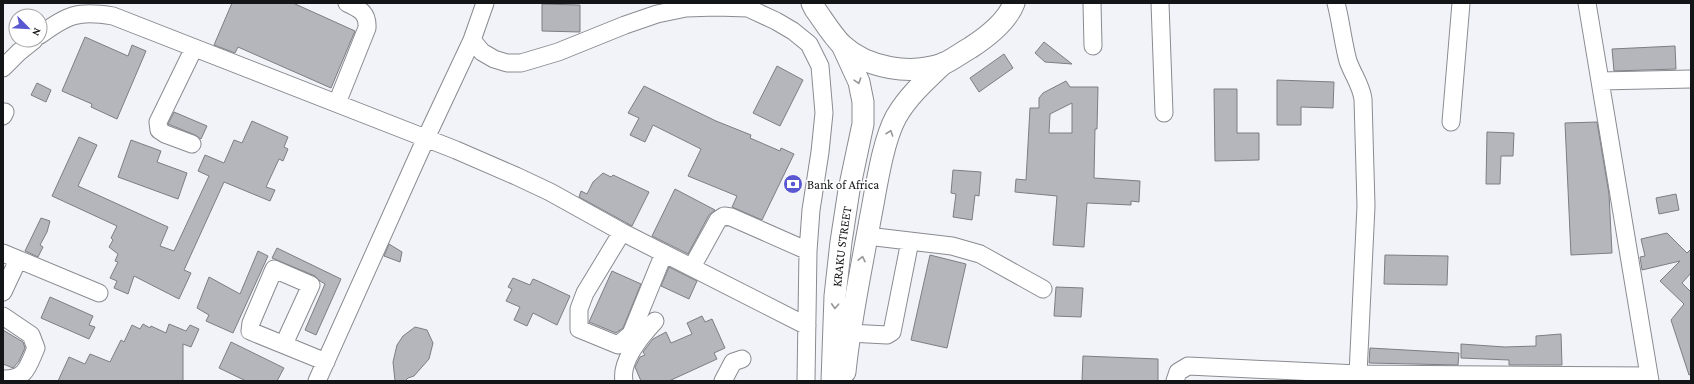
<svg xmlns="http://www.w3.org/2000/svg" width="1694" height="384" font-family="'Crimson Pro',serif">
<rect width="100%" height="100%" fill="#f1f3f8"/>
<path fill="#b4b6bb" stroke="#7c7e83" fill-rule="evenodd" d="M232,3h61l62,28 -24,57 -93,-41 -3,6 -21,-8z
M542,4l38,1v27l-38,-1z
M85,37l43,19 4,-11 14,6 -29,68 -26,-12 1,-3 -30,-13z
M1044,42l28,22 -27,-2 -10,-9z
M1675,46l1,23 -62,2 -2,-22z
M1004,54l9,14 -34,24 -9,-14z
M777,66l26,14 -23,46 -27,-13z
M1277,80l57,2 -1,26 -32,-1v18h-24z
M1066,81l4,6h28l-1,42h-2l-1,49 46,3 -1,21 -8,-1v4l-44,-2 -3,44 -31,-2 4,-49 -42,-4 1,-13 10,1 4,-72h9v-10l4,-5zM1072,103v30h-23l1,-19z
M37,83l14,7 -5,12 -15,-7z
M644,86l72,35 35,14 -1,3 30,13 1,-3 13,6 -32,66 -30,-13 5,-11 -49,-20 13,-27 -48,-24 -8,17 -15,-7 9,-17 -11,-5z
M1214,89h23v44h22v27l-44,1z
M174,112l33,14 -6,13 -6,-4 -27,-11z
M252,121l36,16 -4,10 4,2 -5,12 -4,-2 -13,28 9,3 -5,11 -46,-19 -40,88 7,3 -12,26 -45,-23 -6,18 -14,-6 3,-7 -7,-3 8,-16 -3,-1 3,-7 -9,-7 4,-7 -2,-2 6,-12 -65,-30 27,-59 18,8 -19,41 90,41 -8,19 14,5 35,-75 -11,-5 7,-16 19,8 10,-23 8,3z
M1597,122l12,72 3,59 -41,2 -6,-132z
M1487,132l27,1 -1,23h-12l-1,28h-14z
M131,140l30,11 -4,11 30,11 -9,26 -60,-22z
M953,170l28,2 -2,24 -4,-1 -3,25 -19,-3 3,-23 -5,-1z
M603,173l8,4 2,-2 36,17 -17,34 -53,-29 2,-6 6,3 6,-12z
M675,189l40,21 -6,5 -21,39 -36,-18z
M1676,194l3,16 -20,4 -3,-16z
M41,218l9,3 -3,11 -7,13 3,2 -5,10 -13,-6z
M1667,233l20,20 4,-4v24l-9,10 9,9v82l-2,1 -18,-55 13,-16 -24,-23 20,-20 -38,9 -2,-13 5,-1 -4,-17z
M389,244l13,8 -2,10 -16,-6z
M277,248l64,31 -25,56 -11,-5 20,-46 -5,-3 -5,-5 -43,-18z
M258,251l10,5 -35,77 -27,-12 3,-6 -12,-7 12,-31 31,17z
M930,255l36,9 -19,84 -36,-8z
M1385,255l63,1 -1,29 -63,-1z
M669,267l28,14 -8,18 -28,-13z
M612,271l29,13 -18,44 -7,5 -27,-11z
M513,278l17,7 3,-6 5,2 32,15 -13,29 -24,-12 -6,13 -13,-6 6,-13 -14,-6 6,-12 -4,-2z
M1056,287l27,1 -2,29 -27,-1z
M50,297l43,19 -4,9 6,2 -6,12 -48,-21z
M702,316l3,6 7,-3 13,29 -11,5 3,6 -48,22h-28l-6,-14 5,-10 5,-2 -2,-3 10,-13 13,-7 5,11 21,-9 -5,-11z
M143,324l7,4 1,-2 15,7 3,-9 17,7 4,-6 9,4 -8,18 -8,-3v37h-125l11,-24 16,7 5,-10 20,8 11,-22 3,2 8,-17 8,4z
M415,327l12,3 6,13 -4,16 -15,17 -6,2 -3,3h-10l-2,-19 4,-17 6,-9z
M3,330l20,12 2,6 -6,13 -6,7 -10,-4z
M1561,334l1,31h-53v-5l-48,-2v-14l44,3 31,-1v-10z
M231,342l53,26 -7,13h-31l-27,-13z
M1370,348l89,5 -1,12 -89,-2z
M1083,356l75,3v22h-76z"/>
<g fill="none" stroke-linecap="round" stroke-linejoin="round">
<defs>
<path id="minor" d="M485,3l-13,37 10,12 12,7 13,4h14l37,-11 67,-27 32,-11 29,-6 30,-1 32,1 28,13 17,10 16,13 11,22 4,47 -4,39 -9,58 -3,41 -2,130
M1092,3l1,43
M1160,3l4,110
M1336,3c5,19 7,40 12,58 5,14 13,24 15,38l3,107 -8,168
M1587,3l63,378
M40,35c27,-20 38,-25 73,-19l343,134 60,26 34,16 72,40 185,94
M3,68l16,-16 15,-12
M1600,81l91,-2
M337,103l30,-75c1,-15 -7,-19 -20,-25
M3,116l2,-4
M1451,122l10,-119
M192,144l-27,-10 -6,-4 -1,-8 36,-74
M622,232l-37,61 -6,16v20l39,16 13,-11 33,-81
M867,236l85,10 28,8 63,35
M3,253l96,40
M692,267l26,-47 6,-4 7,1 77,34
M3,292l15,-32
M3,316l28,19 5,13c-8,18 -10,32 -33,31
M849,333l38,2 5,-3 18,-91
M284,344l27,-59 -37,-16 -23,54 -1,8 76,31
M317,381l109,-243 46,-98
M624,381c-4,-20 18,-46 31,-60
M723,381l10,-19 9,-3
M1175,381l3,-9 10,-6 170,8 291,2"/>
<g id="major">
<path d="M812,3l3,6c8,11 17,26 27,36 26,24 69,30 101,19 9,-4 18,-11 27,-16 17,-11 37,-26 44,-45"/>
<path d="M845,372c5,-51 16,-101 25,-152 6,-30 12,-77 26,-103 12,-21 30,-37 48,-54"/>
<path id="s1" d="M832,381l3,-85 6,-54 8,-52 14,-66v-22l-4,-20 -17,-37"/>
</g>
</defs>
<use href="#minor" stroke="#898b90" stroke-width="19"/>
<use href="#major" stroke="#898b90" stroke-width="23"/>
<use href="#minor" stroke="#fff" stroke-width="17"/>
<use href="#major" stroke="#fff" stroke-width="21"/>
</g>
<defs><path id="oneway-chevron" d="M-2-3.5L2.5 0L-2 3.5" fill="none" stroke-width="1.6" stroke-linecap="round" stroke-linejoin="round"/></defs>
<g stroke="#959697">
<use href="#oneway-chevron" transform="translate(858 81) rotate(73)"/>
<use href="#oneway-chevron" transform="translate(890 133) rotate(-71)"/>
<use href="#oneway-chevron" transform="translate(862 259) rotate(-78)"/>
<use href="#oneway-chevron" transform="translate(835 306) rotate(93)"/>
</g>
<defs>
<symbol id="bank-disc" viewBox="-11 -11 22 22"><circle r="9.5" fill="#5a58d0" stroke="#fff"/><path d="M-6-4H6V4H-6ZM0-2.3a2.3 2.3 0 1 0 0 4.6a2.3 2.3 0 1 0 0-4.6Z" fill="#fff"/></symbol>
</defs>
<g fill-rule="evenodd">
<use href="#bank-disc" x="782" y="173" width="22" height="22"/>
</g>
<g text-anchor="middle" stroke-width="3" stroke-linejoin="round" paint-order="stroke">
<g font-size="13" fill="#141517" stroke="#fff" text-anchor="start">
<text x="807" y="189">Bank of Africa</text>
</g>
<g font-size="13" fill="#141517" stroke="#fff">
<text dy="5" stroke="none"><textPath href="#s1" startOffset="135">KRAKU STREET</textPath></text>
</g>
</g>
<rect width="1694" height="384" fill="none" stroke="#141517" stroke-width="8"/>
<g transform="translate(28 28) rotate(114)"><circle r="19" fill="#ffffff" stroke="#a1a1a2"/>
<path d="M0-3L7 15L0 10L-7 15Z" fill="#5a58d0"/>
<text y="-6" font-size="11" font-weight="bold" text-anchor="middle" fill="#141517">N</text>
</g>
</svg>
